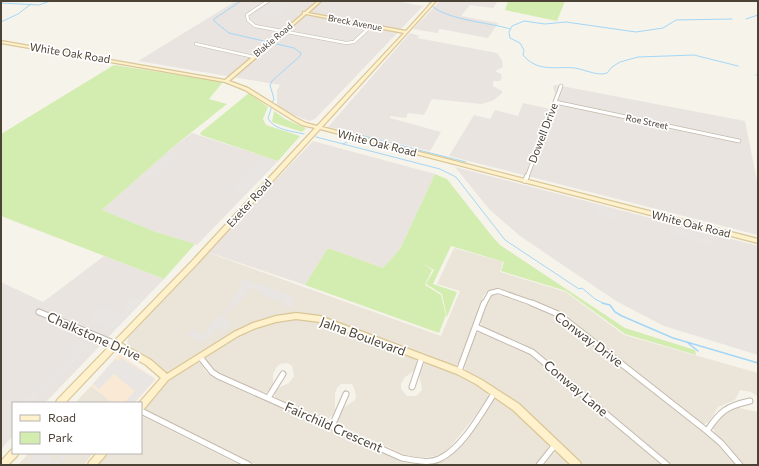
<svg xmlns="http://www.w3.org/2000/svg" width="759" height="466" font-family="Commissioner,sans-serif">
<rect width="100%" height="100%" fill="#f6f3eb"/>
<path fill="#ebe4d8" d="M454,248l49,14 -3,10 66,20 58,43 134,38v24l-7,-5 -11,-2 -5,10 -17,7 -9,15 -4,2h-3l-144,-112 -10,-5 -51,-17 -9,1 -4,4 -24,68 -6,3 -130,-48 -35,-3 -16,2 -19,6 -16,7 -66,42 -5,1 -13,-12 -27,-17 1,-6 78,-86 235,84 19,-45 -23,-7z
M495,294l47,15 11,5 158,124 10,9 15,18h-65l-136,-114 -14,-8 -38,-15 -3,-6 7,-20 2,-5z
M291,319l20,2 17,4 87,33 2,4 -3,9 -9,6 -4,7v5l6,7h9l6,-6 -3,-18 2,-6 6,-4 28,11 28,15 4,3 1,7 -12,17 -30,37 -10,4 -18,2 -12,-3 -63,-28 -4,-3 -2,-5 5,-10 13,-9 1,-4 -2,-8 -2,-4h-11l-4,4 -2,5v17l-2,5 -7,5 -50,-21 -2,-5 2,-5 13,-6 5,-7 -2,-10 -5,-3 -7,1 -4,4 -3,6v11l-3,5 -5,3 -52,-23 -8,-11 5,-6 32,-20 21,-9z
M483,332l38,15 17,12 124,106h-81l-62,-59 -32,-23 -21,-11 -2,-6 11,-30 1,-3z
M197,363h3l7,10 9,6 187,83 14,3h-160l-113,-56 17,-22 15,-12z
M91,386l22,17h-38z
M497,398l12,8 39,37v5l-13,17h-111l19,-4 10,-7 25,-30 14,-24z
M732,408h7l19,4v53h-15l-28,-31 -2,-6 3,-5 4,-6z
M141,416l3,1 96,48h-144l10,-12h35z
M558,452l4,3 10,10h-28l9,-12z
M29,453h64l-9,12h-66z"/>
<path fill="#f9e9d5" d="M119,354l37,25 -21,24h-22l-22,-17z"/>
<path fill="#e9e4df" d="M236,1h160l27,5 -108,113 -6,2 -18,-7 -14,-9v-15l3,-5 -142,-24z
M440,1h58l-5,7 -23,-3 -9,11 37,7 -10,15 -48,-9 -3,4 -24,-4z
M410,33l10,3 -3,2 80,15 5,7 1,7 -8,4 6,3 1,4 -2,3h-7v5l9,5v2l-8,7 -12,4 -50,-5 -8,16 -16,-2 -2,5 -16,-2v2l51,14 -11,19 -102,-24z
M556,85l189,36 13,65v49l-309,-79 25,-41 16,4 5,-9 23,6 5,-13 27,6 5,-15 -2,-8z
M192,133l86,28 -81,84 -41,-13 -54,-22 71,-63z
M313,141l122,33 -35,75 -17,19 -55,-20 -23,37 -98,-33z
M455,167l303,79v109l-94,-29 -48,-25 -96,-65 -31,-27z
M104,256l60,23 -119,124h-32v33l-12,13v-167l42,20z"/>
<path fill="#d3edb1" d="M508,1h57l-8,20 -52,-11z
M114,65l109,17 -14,17 18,5 -54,43 -71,63 54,22 39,12 -31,35 -163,-63v-82z
M249,93l19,14 -5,12 3,6 34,11 -22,25 -77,-26 -1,-2z
M274,111l11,8 21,9 -4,4 -30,-10z
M435,174l12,5 44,56 9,10 125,83 70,22 1,5 -71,-21 -59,-43 -65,-20 3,-9 -53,-16 -18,38 24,8 -10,25 -5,-23 -16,-10 8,-14 -12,-7 10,7 -7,15 16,10 5,20 -7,18 -134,-48 23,-37 55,20 17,-19z"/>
<path fill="#e8e5e2" d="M272,1l18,2 -8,6 5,2 -11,7 -21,-6 9,-6 13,3 -12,-3z
M169,153l10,3 -27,23 -10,-3z
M262,157l13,5 -31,32 -14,-4z
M597,205l18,5v2l3,1 -2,9 -21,-8z
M669,225l25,7v3l17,5v7l-43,-14z
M243,279l10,3 -1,2 3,1 2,-2 37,13 -3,11 -8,-1v-6l-2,-1 -2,3 -18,-7 2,-3 -14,-4 -3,2 3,1 -12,15 -3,-1 -10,13 8,5 -7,9 -8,-4 -8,9 -8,6 -14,-7 5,-7 13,6 2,-1 -2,-3 13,-15 2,1 11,-13 -3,-1 13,-16v-2l-2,-2z
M133,297l9,3 -28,29 -2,-1 -3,3 -8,-4 2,-2 -5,-2 -2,2 -6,-3 3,-3 -2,-1 10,-11 3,1 2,-2 6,2 -2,3 4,1 2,-3 5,3 -2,2h1l4,-3 -3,-1z
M79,342l11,4 -48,47 -2,-1 -3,3 2,2 -6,6h-14l6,-7 3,2 45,-45 -3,-3z
M121,358l34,21 -21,24h-10l11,-12 -21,-17 -15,15 -6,-5 22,-25 3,2z
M37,453h13l3,2 -3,3 5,4 8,-9h6l-9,10 2,2h-27l-6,-4z"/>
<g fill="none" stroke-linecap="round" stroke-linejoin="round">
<path stroke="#a3d7f7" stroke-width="1" d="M72,1h10
M241,1l-27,18v2l15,12 65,15 7,5 -1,3 -28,25 -2,4 4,14 -2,4
M428,1c10,19 62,21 82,28
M1,3l38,2 11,-4
M732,19l-56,1 -13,8 -27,4 -70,-10 -21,2 -21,-3 -12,5 -3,6 1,6 10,5 4,7 -1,5c15,18 33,11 52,13 10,2 18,6 28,6l4,-1 5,-6 8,-5 18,-5 56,-2 44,11
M746,19l12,-4
M1,22l17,-8 13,-10
M756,75h2
M272,106l-4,12c5,12 24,13 36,16
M360,135l106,27
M316,137l124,32 16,8 49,63 74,49 3,-1 13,11 10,5
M343,144l4,-2"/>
<path stroke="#a3d7f7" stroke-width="1.5" d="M602,303l8,2 5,7 7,4 51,22 85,25
M688,343l10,8"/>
<defs>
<path id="street-far3" d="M268,1l-21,14 1,5 7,6 91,17 8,-1 17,-16
M196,44l58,13"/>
<path id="street-far2" d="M555,102l184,39
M527,177l34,-91"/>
<path id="street-far1" d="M525,181l2,-5
M484,304l6,-11 8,-2 37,13"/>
<path id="street" d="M532,303l26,11 149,117 14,12 19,22
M39,312l77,32
M476,327l56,25 135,113
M200,357l12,15 6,4 184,82c12,2 26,6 37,1 23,-10 43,-47 56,-67
M459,371l25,-68
M412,387l10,-30
M268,398l15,-24
M141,411l108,54
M332,426l14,-32
M707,431c13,-20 20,-25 43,-30
M539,465l16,-20"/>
<path id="secondary" d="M318,1h3l-13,12 98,18 27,-30h3l-114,126 436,112v4l-438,-114 -124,136 -75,78 30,17 16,14 67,-42 19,-9 23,-7 20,-3 24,3 139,52 23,12 37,24 61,58 1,3h-10l-58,-55 -37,-26 -19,-10 -137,-52 -24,-3 -20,3 -20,6 -18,8 -70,44 -24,29 -3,1v-7h-2l22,-25 -15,-13 -29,-17 -52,55h-9l1,-3 135,-139 123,-133 -13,-3 -9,-5 -48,-30 -20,-8 -224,-39v-2l224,39 44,-37h2v2l-42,36 19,7 48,30 10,5 11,3 87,-93 -98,-19 -33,29h-2v-2l32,-27v-2h2z
M13,449v4h5l-1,3 -9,9h-7v-4l10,-11z
M97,453h9l-1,3 -8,9h-9l1,-3z"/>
</defs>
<use href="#street-far3" stroke="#c3baac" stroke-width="3.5"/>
<use href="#street-far2" stroke="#c3baac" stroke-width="4.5"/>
<use href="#street-far1" stroke="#c3baac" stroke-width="6"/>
<use href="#street" stroke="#c3baac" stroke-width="7"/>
<use href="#secondary" stroke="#dac797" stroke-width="2.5"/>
<use href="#street-far3" stroke="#fff" stroke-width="2.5"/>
<use href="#street-far2" stroke="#fff" stroke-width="3"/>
<use href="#street-far1" stroke="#fff" stroke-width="4"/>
<use href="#street" stroke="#fff" stroke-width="5"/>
<use href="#secondary" fill="#fff1cc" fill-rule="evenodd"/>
</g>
<g text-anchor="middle" stroke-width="3.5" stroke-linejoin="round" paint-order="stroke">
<g font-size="9" fill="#4c4337" stroke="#fff">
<text transform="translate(355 23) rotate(11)" y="3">Breck Avenue</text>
<text transform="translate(273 40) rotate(-40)" y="3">Blakie Road</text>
<text transform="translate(647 122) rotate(12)" y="3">Roe Street</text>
</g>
<g font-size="11" fill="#4c4337" stroke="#fff">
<text transform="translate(70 53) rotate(9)" y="4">White Oak Road</text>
<text transform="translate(543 133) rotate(-69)" y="4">Dowell Drive</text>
<text transform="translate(377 143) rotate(14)" y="4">White Oak Road</text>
<text transform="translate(249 203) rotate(-48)" y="4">Exeter Road</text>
<text transform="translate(691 224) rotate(14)" y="4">White Oak Road</text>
</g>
<g font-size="13" fill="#4c4337" stroke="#fff">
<text transform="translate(94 336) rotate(24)" y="5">Chalkstone Drive</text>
<text transform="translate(363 336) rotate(20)" y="5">Jalna Boulevard</text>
<text transform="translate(589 339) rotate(37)" y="5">Conway Drive</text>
<text transform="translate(576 388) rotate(40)" y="5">Conway Lane</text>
<text transform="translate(334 427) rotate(24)" y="5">Fairchild Crescent</text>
</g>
</g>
<rect width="759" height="466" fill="none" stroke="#4c4337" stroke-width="4"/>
<rect x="12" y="402" width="130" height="52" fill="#ffffff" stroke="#b7b4af"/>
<rect x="20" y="415" width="20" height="6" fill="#fff1cc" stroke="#b7b4af"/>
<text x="48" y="422" font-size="12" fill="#4c4337">Road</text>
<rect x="20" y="432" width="20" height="12" fill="#d3edb1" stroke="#b7b4af"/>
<text x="48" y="442" font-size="12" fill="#4c4337">Park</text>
</svg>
